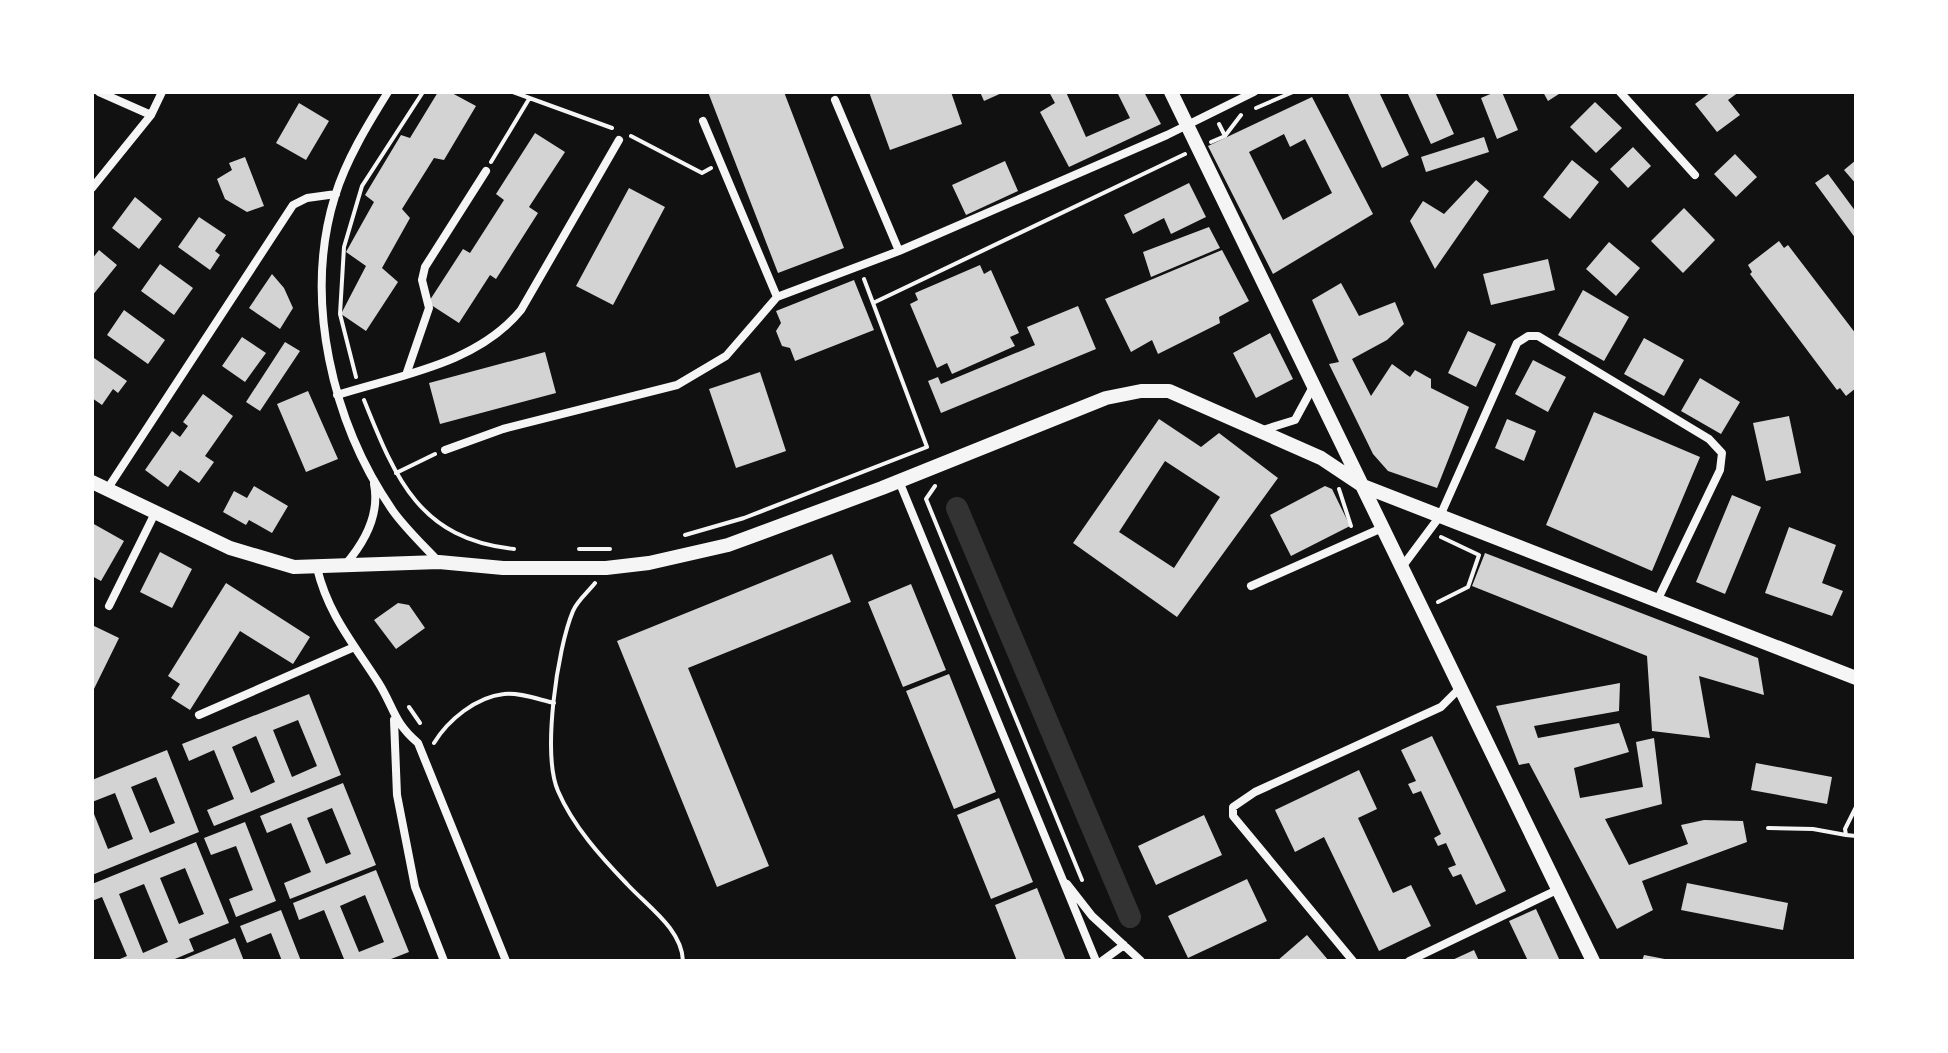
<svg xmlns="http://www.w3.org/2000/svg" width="1948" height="1053" font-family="'Fira Sans',sans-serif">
<rect width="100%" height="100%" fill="#111"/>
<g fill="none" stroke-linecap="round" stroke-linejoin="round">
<path stroke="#333" stroke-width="22" d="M957,508l173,409"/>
</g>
<path fill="#d3d3d3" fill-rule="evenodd" d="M438,92h12l26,14 -32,54 -10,-2 -32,51 8,9 -28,50 16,14 -32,49 -25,-17 25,-48 -20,-14 28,-50 -9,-7 36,-60 9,3z
M708,92h76l60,156 -66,25z
M869,92h82l11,32 -72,26z
M980,92h24l-20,9z
M1049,92h17l20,45 44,-19 -13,-26h27l17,32 -92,43 -29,-55 15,-9z
M1347,92h32l30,63 -27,13z
M1407,92h28l19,42 -23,10z
M1495,92h7l16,38 -21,9 -16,-41z
M1543,92h19l-14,9z
M1711,92h28l-11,8 12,15 -23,17 -22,-28z
M1312,97l61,117 -100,60 -65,-128zM1284,134l6,13 15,-8 27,54 -49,27 -34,-68z
M1595,102l27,26 -26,25 -26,-26z
M299,103l30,18 -23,39 -30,-17z
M535,133l30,19 -36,55 9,6 -42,66 -6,-4 -31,48 -31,-20 35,-54 7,4 34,-53 -8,-6z
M1484,137l5,15 -63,20 -5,-15z
M1633,147l18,19 -23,22 -18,-19z
M1735,154l22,23 -21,20 -22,-23z
M245,157l19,49 -17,6 -22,-13 -8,-20 15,-9 -3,-7z
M1572,160l27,22 -29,37 -27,-22z
M1856,160v24l-12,-14z
M1005,161l13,30 -52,24 -14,-30z
M1828,174l28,38v27l-41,-56z
M1476,180l13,11 -54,78 -25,-48 13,-20 21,13z
M1189,183l17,34 -35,17 -7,-16 -31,16 -9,-19z
M629,188l36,19 -52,98 -37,-19z
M135,197l27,22 -23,30 -27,-21z
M1684,208l31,32 -32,33 -32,-32z
M199,217l27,18 -11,16 5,4 -10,15 -32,-23z
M1209,227l11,21 -69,29 -8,-25z
M1779,241l5,7 4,-3 68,89v54l-10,8 -6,-8 -3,2 -87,-116 2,-2 -4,-7z
M1609,242l31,26 -24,28 -30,-27z
M99,250l18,15 -25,31v-37z
M1222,250l27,51 -30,16 1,6 -62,31 -6,-14 -21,12 -26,-53z
M1548,259l7,31 -64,15 -8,-31z
M160,264l33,24 -19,27 -33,-24z
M980,265l4,9 7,-4 28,63 -9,4 5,9 -63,28 -5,-11 -10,5 -27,-64 8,-4 -3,-7z
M272,274l12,14 9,20 -13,21 -31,-21z
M854,280l20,50 -79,31 -5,-13 -8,-2 -6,-15 5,-8 -5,-12z
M1341,283l18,33 36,-14 9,22 -17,16 -35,19 19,37 21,-32 18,13 5,-7 16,9v9l38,19 -32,81 -49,-17 -15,-17 -44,-90 10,-2 -27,-62z
M1583,290l46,27 -25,44 -46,-26z
M1078,306l18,43 -155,64 -13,-32 10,-4 3,7 94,-39 -8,-18z
M124,310l41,30 -17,24 -41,-29z
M1468,331l28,13 -20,43 -28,-14z
M1270,333l23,46 -37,19 -23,-45z
M242,337l24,16 -21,29 -23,-16z
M1644,338l40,22 -20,36 -40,-22z
M285,342l15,9 -40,60 -14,-9z
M545,352l11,41 -116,31 -11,-41z
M94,358l33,23 -9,12 -5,-4 -11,16 -10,-7z
M1533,360l33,17 -18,35 -33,-18z
M760,372l26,79 -50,17 -27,-79z
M1700,378l40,24 -19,32 -40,-23z
M308,391l30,68 -32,13 -29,-68z
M203,394l30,22 -28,40 9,6 -15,21 -19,-13 -12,17 -23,-17 27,-39 8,6 8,-11 -5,-4z
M1594,412l106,45 -48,114 -106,-46z
M1789,416l12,57 -35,8 -13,-58z
M1159,419l42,28 18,-14 59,45 -101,139 -104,-74zM1165,461l55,36 -46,71 -55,-36z
M1507,419l29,12 -12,30 -29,-13z
M254,486l34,20 -16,27 -23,-13 -3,5 -23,-13 11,-21 13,7z
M1325,486l7,3 18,37 -59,30 -21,-41z
M1732,495l29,12 -36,87 -29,-12z
M92,523l32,18 -23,40 -9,-5z
M1789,527l47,18 -14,38 21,8 -11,25 -67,-23z
M160,552l32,17 -20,39 -32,-16z
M1485,553l273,105 6,37 -65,-19 11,62 -58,-7 -5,-75 -175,-70z
M832,554l19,48 -163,66 81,198 -52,21 -100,-246z
M226,583l84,54 -17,27 -53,-33 -50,79 -19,-12 9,-14 -12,-8z
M911,584l35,86 -43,17 -35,-85z
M398,603l11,2 16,23 -29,21 -22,-29z
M92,625l27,13 -27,55z
M949,674l47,118 -42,17 -48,-118z
M1620,683l-1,28 -85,15 4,12 81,-15 10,29 -55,16 6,30 63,-11 -7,-45 18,-4 8,66 -57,15 24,46 59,-21 -7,-19 23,-5 39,1 4,21 -105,39 11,29 -36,19 -88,-166 -10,2 -23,-59z
M309,694l32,81 -127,51 -7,-16 27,-11 -20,-49 -25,11 -7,-17zM298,720l19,46 -25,11 -19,-47zM256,736l19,46 -24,11 -19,-46z
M1432,736l74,155 -30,14 -15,-31 -8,3 -5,-9 8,-3 -10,-22 -8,3 -4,-8 7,-4 -20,-43 -8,3 -5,-10 8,-3 -15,-31z
M167,750l32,82 -107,43v-66l16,40 25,-10 -18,-46 -23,9v-22zM156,777l19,46 -25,10 -19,-46z
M1756,763l76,14 -5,27 -76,-14z
M1359,770l18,39 -19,9 35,75 18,-8 20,41 -52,25 -55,-114 -29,15 -20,-42z
M343,783l33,82 -86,34 -6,-16 27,-11 -20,-49 -24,10 -7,-17zM332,808l19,46 -25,10 -19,-46z
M999,798l34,84 -42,17 -34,-84z
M1204,815l18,40 -66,30 -18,-39z
M245,822l31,79 -40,16 -7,-18 24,-9 -17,-44 -25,9 -7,-17z
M196,842l33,81 -40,16 5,12 -24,10h-55l12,-5 -25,-59 -10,4v-17zM185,868l19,46 -25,10 -19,-46zM144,884l24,58 -25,11 -24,-59z
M376,870l33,82 -23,9h-47l5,-2 -20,-49 -25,10 -6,-17zM365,895l19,47 -25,10 -19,-46z
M1247,879l20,42 -79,37 -20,-42z
M1687,883l101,20 -5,27 -102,-20z
M1037,888l29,73h-49l-22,-56z
M1536,909l24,52h-32l-19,-40z
M281,910l20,51h-19l-11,-28 -24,10 -7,-17z
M1307,935l22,26h-52z
M235,938l9,23h-65z
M1474,950l5,11h-29z
M1644,955l26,5v1h-28z"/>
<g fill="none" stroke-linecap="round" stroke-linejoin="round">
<path stroke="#f5f5f5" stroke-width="4" d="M513,92l99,36
M1256,108l37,-16
M1219,124l6,12 16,-21
M631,136l71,37 9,-5
M1211,142l14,-6
M491,162l38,-63
M864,279l63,168
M873,303l312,-149
M356,377l-16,-63 4,-67 18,-61 61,-94
M364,400c32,80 56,139 150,149
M396,473l39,-19
M935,486l-9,13 156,381
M1339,489l12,37
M685,535l59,-17 183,-71
M579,549h31
M595,583c-7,9 -18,18 -22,28 -16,38 -31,143 -15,180 15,35 43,66 69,93 20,22 55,45 56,77
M1438,602l30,-15 11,-32 -38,-18
M409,707l11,16
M434,743c14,-23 42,-46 70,-49 15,-2 36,6 50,9
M1856,807l-11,22 1,6 10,1
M1768,828l45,1 33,6"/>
<path stroke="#f5f5f5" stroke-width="8" d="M99,92l52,23
M388,92c-20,32 -42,68 -53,104 -32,103 -3,227 58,315 13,18 30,34 45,50
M1620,92l75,83
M835,100l64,151
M703,121l74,176
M92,188l59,-73 11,-23
M406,375l23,-67 -7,-28 3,-13 61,-96
M337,395c63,-20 140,-31 184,-85l98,-170
M1263,430l32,-10 19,-35
M445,450l58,-21 174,-44 49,-29 51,-59 122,-46 268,-116 87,-43
M899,481l197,480
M108,488l185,-283 14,-7 29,-4
M345,565c19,-22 35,-51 29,-81
M1402,567l38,-51 77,-173 11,-7h10l171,103 13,14 -2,17 -63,131
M317,568c11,46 36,75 61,114 16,25 15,40 40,61l88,218
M1251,586l131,-58
M109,606l46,-93
M199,715l153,-67
M394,720l3,75 18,92 29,74
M1067,884l25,32 49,45
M1102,961l22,-16
M1353,961l-120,-145v-9l22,-15 186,-85 19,-19
M1409,961l150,-72"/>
<path stroke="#f5f5f5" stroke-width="14" d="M1171,92l422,869
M92,482l138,66 64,19 145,-5 64,6h103l43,-5 79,-18 154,-57 224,-90 35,-7h28l152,67 42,28 493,192"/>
</g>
<rect width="1948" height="1053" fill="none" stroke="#ffffff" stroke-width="188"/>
</svg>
